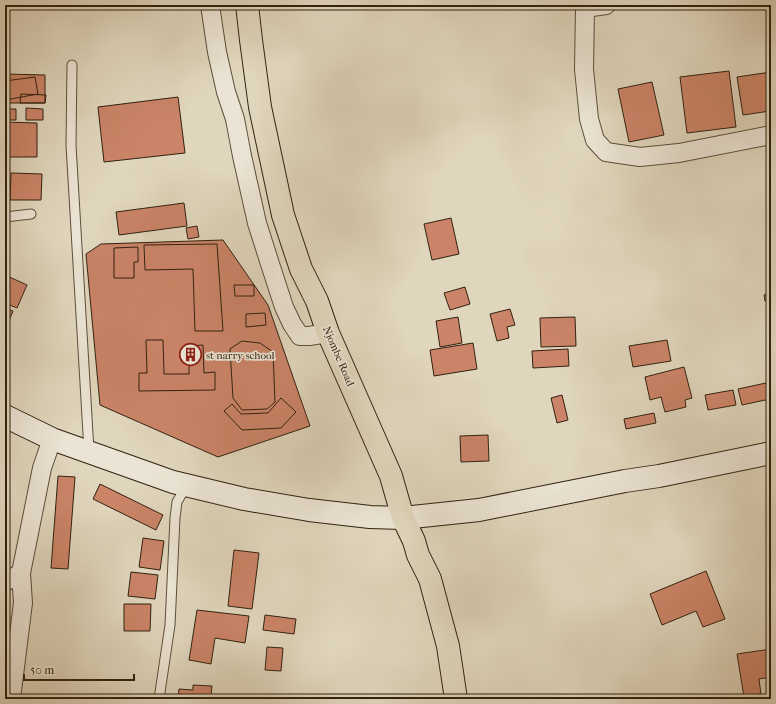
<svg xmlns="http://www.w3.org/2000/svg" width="776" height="704" font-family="'IM FELL French Canon',serif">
<rect width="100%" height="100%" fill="#e0d6bd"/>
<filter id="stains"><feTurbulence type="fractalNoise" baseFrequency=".005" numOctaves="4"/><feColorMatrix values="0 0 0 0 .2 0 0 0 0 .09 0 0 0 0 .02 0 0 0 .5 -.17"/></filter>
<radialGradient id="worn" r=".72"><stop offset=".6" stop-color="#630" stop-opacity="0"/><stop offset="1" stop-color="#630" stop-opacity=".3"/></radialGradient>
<path fill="#cb8468" stroke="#31210f" d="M729,71l7,56 -49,6 -7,-56z
M771,72v23h-3l2,16 -27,4 -6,-38z
M5,74l40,1v28h-40z
M35,77l3,17 -33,6v-19z
M652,82l12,53 -35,7 -11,-53z
M21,94l25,1 -1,8h-25z
M178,97l7,56 -81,9 -6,-55z
M26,108l17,1v11h-17z
M5,109h11v11h-11z
M5,122l32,1v34h-32z
M11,173l31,1 -1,26h-31z
M184,203l3,23 -68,9 -3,-23z
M451,218l8,36 -27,6 -8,-36z
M197,226l2,11 -11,2 -2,-11z
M223,240l45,65 42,121 -92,31 -118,-52 -14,-151 15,-10z
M217,244l6,87h-28l-2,-62 -48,1 -1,-25z
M138,247v15h-4v16h-20v-30z
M5,275l22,10 -10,23 -12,-5z
M234,285h20v11h-19z
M465,287l5,17 -20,6 -6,-17z
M771,293v7l-6,1 -1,-6z
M5,308l8,3 -8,19z
M510,309l5,16 -8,2 2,11 -12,3 -7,-27z
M265,313l1,12 -20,2v-13z
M458,317l4,26 -22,4 -4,-26z
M575,317l1,29 -35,1 -1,-29z
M146,340h17l1,34h25v-28l14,-1 1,28 11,-1v18l-76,1v-18h8z
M667,340l4,21 -38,6 -4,-21z
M242,341l18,2 13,9 2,50 -8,7 -25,1 -9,-12 -3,-49z
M473,343l4,26 -43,7 -4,-26z
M568,349l1,17 -36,2 -1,-17z
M684,367l8,31 -7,2 1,7 -21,5 -4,-15 -11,3 -5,-23z
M766,383l4,16 -28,6 -4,-16z
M733,390l3,15 -28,5 -3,-15z
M562,395l6,25 -11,3 -6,-25z
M281,398l15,14 -15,16 -39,2 -18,-19 8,-7 9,10 27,-1z
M654,413l2,10 -30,6 -2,-10z
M488,435l1,26 -28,1 -1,-26z
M58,476l17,1 -7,92 -17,-1z
M100,484l63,31 -7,15 -63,-31z
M143,538l21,3 -4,29 -21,-3z
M234,550l25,3 -7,56 -24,-3z
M706,571l19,48 -22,8 -7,-16 -34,14 -12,-31z
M131,572l27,3 -3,24 -27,-3z
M771,599v17l-4,-16z
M124,604h27l-1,27h-26z
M197,610l52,6 -4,27 -30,-5 -4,26 -22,-4z
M265,615l31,4 -2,15 -31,-4z
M267,647l16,1 -2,23 -16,-1z
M771,649v28l-12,2 2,15 -17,3 -7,-43z
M193,685l19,1 -1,10 13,1v2h-46l1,-10 14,1z"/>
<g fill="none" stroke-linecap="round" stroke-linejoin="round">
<defs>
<path id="lane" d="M72,65l-1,80 18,306
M5,217l26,-3
M159,699l11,-74 5,-107 2,-16 9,-16"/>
<path id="street" d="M210,5l7,47 9,40 9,27 7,37 15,67 13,41 14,43 8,17 8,12h9l19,-3
M606,5l-21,3 -1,61 5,50 6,21 11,12 34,5 39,-4 92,-18
M5,582l16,-9
M11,699l12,-96 -2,-30 21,-105 10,-29"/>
<path id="secondary" d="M5,416l47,23 121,43 71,17 65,11 61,7 33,1 76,-8 146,-29 34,-5 112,-23"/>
<path id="highway" d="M247,5l4,35 9,67 23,108 18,54 16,32 11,32 63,143 12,42 11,23 4,14 12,24 18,67 8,53"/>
</defs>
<use href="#lane" stroke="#5d4e3a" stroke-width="11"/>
<use href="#street" stroke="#5d4e3a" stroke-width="20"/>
<use href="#secondary" stroke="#31210f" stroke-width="24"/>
<use href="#highway" stroke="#31210f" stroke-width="24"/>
<use href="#lane" stroke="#ebe4d4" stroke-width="9"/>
<use href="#street" stroke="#ebe4d4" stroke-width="18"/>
<use href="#secondary" stroke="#ebe4d4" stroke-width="22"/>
<use href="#highway" stroke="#e0d6bd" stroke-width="22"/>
</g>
<defs>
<symbol id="building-ring" viewBox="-11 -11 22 22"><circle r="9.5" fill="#ebe4d4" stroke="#8f2418" stroke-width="1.5"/><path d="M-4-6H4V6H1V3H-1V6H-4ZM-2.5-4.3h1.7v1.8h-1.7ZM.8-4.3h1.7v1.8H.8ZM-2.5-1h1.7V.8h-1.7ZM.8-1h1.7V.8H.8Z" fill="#8f2418"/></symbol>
</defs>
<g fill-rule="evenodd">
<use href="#building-ring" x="178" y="342" width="25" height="25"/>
</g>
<g text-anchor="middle" stroke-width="3.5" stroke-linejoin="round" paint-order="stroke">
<g font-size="11" fill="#31210f" stroke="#ebe4d4" text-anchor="start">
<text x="206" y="359">st narry school</text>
</g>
<g font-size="11" fill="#31210f" stroke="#ebe4d4">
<text transform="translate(339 356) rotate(67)" y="4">Njombe Road</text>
</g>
</g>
<rect width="776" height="704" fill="none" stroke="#e0d6bd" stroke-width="20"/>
<rect x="6" y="6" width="764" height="692" fill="none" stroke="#31210f" stroke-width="2"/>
<rect x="10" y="10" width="756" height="684" fill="none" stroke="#31210f"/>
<path d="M24 674v6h110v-6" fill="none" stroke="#31210f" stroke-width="2"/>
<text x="30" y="674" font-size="12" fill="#31210f" stroke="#ebe4d4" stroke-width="3" paint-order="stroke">50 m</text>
<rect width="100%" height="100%" filter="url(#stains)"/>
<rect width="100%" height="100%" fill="url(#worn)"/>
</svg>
